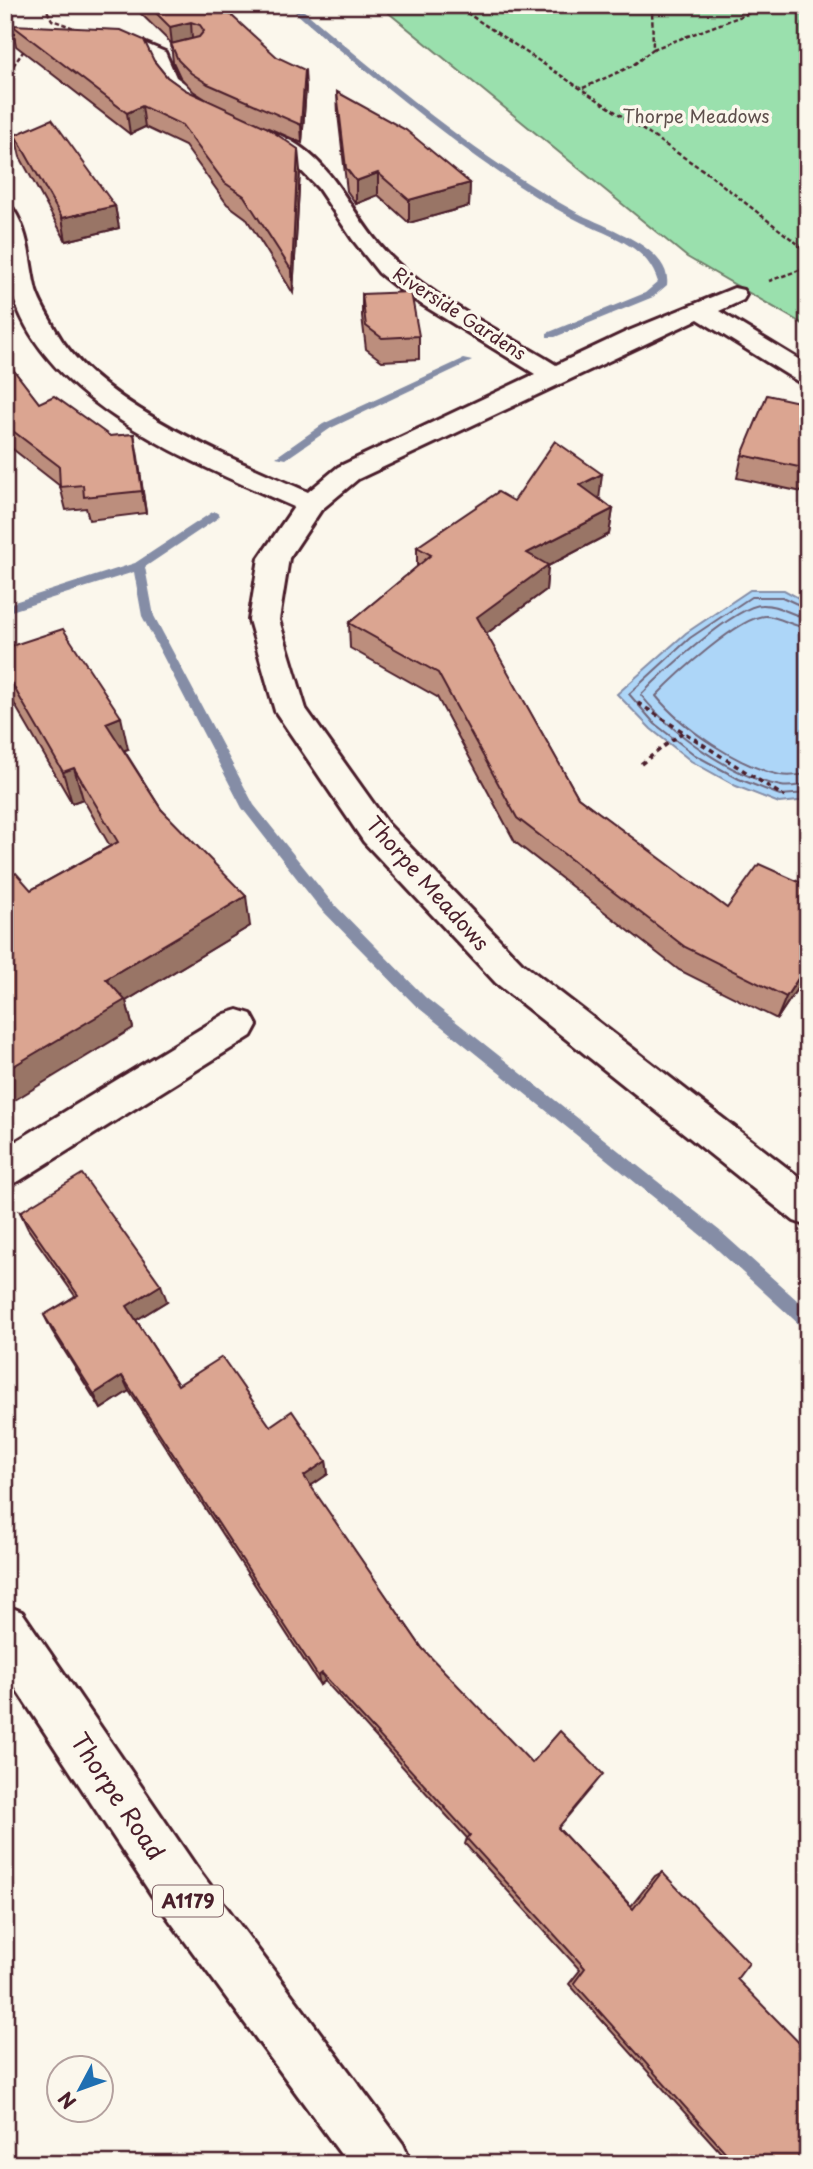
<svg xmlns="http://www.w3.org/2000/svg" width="813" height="2169" font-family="'Playpen Sans',sans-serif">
<rect width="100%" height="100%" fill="#fbf7ec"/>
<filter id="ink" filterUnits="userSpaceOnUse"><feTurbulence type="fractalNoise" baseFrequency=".0143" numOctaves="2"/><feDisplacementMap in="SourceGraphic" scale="14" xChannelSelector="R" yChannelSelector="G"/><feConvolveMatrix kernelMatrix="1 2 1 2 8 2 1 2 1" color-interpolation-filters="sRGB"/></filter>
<g filter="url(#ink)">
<path fill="#9ae0ad" stroke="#72806c" stroke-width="2" d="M379,5h429v322l-121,-70z"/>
<path fill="#add6f8" stroke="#858da6" stroke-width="2" d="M750,590h34l24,13v197l-29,3 -43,-17 -45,-25 -40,-32 -34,-35 69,-61z"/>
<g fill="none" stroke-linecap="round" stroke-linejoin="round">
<path stroke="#72687d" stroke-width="2" d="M808,609l-26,-12h-31l-61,41 -61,56 26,30 40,31 44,24 41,16 28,-2
M808,618c-16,-2 -30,-14 -46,-13 -26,0 -102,70 -121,90 30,38 91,82 140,91 9,2 18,-1 27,-2
M808,628c-15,-1 -27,-11 -42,-12 -25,-1 -92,61 -110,80 27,33 82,70 124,79 9,2 19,0 28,-1"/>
<path fill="#858da6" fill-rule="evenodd" d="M288,5h9c89,75 178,151 279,207 27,15 96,35 91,73l-14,12 -98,40h-8v-4l98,-40 13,-11c-12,-40 -53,-46 -87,-65 -72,-39 -137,-91 -201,-143 -27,-22 -57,-44 -82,-69z
M463,359l9,2 -141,67 -45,31 -10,-2 47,-33z
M214,511l6,4 -2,3 -73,49 9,49 100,189 76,95 95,97 295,234 88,79v19l-6,-2 -94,-86 -293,-236 -95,-97 -78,-100 -100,-192 -8,-44 -129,41v-8l130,-42z"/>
<defs>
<path id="minor" d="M132,38l33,14 11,25 33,24 3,5 -3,5c-27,6 -56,-28 -61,-52l-23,-11 -3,-4 3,-4z
M251,125c89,23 90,88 147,139 43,39 108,70 158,101l70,-33 108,-44 9,2 3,5 -3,5 -24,11 89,54v19l-9,-2 -101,-63 -340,160 -37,31 -32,48 -10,62 27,89 82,115 134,139 286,221v42l-14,-5 -298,-238 -132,-141 -89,-131 -26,-91 10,-62 35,-51c-96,-43 -250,-102 -282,-215 -8,-27 -7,-56 -7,-85l8,2c17,25 16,54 23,82 4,13 13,26 19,38 40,75 178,130 253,163l30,-25 197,-93 -130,-80 -26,-21 -26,-33 -35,-52 -30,-31 -45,-20 -3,-5 3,-5z
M238,1010l13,4 6,11 -6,11 -232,145 -14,5v-38l220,-134z"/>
<path id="major" d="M5,1605l17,7 173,253 208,279 9,20h-64l-191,-261 -152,-231z"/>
</defs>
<use href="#minor" stroke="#4a1f2b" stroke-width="6"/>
<use href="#major" stroke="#4a1f2b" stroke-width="6"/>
<path stroke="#4a1f2b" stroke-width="2.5" stroke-dasharray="4.5 2.5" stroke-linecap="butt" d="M44,5l8,15 25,9
M455,5l251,167 102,80
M653,49l102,-38 8,-6
M5,77l20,-28
M583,88l49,-22 21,-17 -1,-44
M769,281l39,-14"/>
<path stroke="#4a1f2b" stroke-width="3.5" stroke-dasharray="5 4.5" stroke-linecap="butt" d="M638,703l147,94
M641,764l42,-32"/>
<use href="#minor" fill="#fbf7ec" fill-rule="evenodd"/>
<use href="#major" fill="#fbf7ec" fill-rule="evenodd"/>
</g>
<path fill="#bc8e7d" stroke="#4a1f2b" stroke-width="2" d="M132,5h88l86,82 -4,56 -36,-16 34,43 -7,123 -47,-75 -19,-14 -42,-58 -40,-19 -15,7 -114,-88 -4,-21 142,36 13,16 18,13 22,10 -14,-9 -13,-14 -7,-15 -2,-18h1z
M337,92l133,91 -1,23 -60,17 -31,-28 -22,9 -9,-13 -9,-77z
M15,135l100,71 4,22 -53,13 -46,-84z
M362,294l57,42v23l-37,2 -16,-12 -4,-33z
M5,359l34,44 71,33 24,-2 12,79 -57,7 -3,-12 -20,2 -6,-24 -55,-43z
M808,404v87l-1,2 -70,-15 5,-23z
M599,498l14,11 -4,25 -61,32 -2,24 -60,44 92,163 230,175 -31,47 -98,-49 -164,-128 -78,-145 -87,-49 -1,-25 68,-56v-20l97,-46z
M5,648l123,101 -4,1 37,59 89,117 -124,75 7,27 -102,-138 79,-44 -27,-47 -11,4 -67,-115z
M20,1212l147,89 -31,19 42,65 92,41 56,35 2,13 -18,12 112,162 136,180 73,78 24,-30 7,-4 75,107 71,185h-77l-162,-180 11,-14 -115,-126 2,-6 -142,-157 -5,4 -191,-294 -28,18 -49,-78 -8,-16 31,-19 -47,-67z"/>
<path fill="#997466" stroke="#4a1f2b" stroke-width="2" d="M191,22l1,17 -20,5 -2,-17z
M305,70l1,17 -4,56 -1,-18z
M142,106l3,21 -15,7 -3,-21z
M298,149l2,21 -7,123 -1,-22z
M378,173v22l-22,9v-23z
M470,183l-1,23 -60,17v-23z
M115,206l4,22 -53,13 -4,-23z
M134,434l4,23 8,56 -4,-22z
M602,474l-3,26 -19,-15z
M613,509l-4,25 -61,32 -2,24 -71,52 2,-25 50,-64z
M121,717l7,32 -15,5 -7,-31z
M74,768l9,31 -11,4 -9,-31z
M246,896l4,30 -124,75 7,27 -128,78v-35l101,-92z
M808,963v9l-31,47 9,-22z
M161,1285l6,16 -34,21 -6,-16z
M122,1376l7,15 -28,18 -7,-15z
M326,1461l2,13 -22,15 -2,-13z
M322,1673l3,8 -5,4 -2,-9z"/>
<path fill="#dba591" stroke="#4a1f2b" stroke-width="2" d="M148,5h72l57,52 28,13 -4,55 -93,-41 -17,-11 -13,-13 -7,-16 28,-7 5,-6 -4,-6 -9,-3 -21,5z
M12,25l109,5 23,10 10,21 13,16 18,13 81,37 32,22 -6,122 -48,-75 -19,-13 -43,-58 -40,-19 -15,7z
M337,92l69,38 64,53 -61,17 -31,-27 -22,8 -10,-13z
M52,119l63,87 -53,12 -47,-83z
M411,292l8,44 -37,2 -16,-12 -4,-32z
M5,359l34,44 15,-7 56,40 24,-2 8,57 -58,6 -1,-12 -23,2 -1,-21 -54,-41z
M767,395l41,9v65l-66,-14z
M555,441l47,33 -22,11 33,24 -86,44 21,12 -71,52 101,180 149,111 32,-44 49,22v77l-22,34 -101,-50 -168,-129 -79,-145 -89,-50 82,-68 -14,-8 81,-55 16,9z
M63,629l58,88 -15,6 55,86 85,87 -140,83 19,21 -120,71v-192l11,-6 15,17 87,-48 -44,-74 -11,4 -58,-100v-24z
M82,1174l79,111 -34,21 51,79 44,-28 48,69 22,-15 34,50 -22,15 118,172 110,115 28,-32 43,43 -45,54 75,81 29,-37 87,91 -12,16 71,73v112h-72l-162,-181 11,-15 -118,-129 3,-4 -148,-162 -4,3 -196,-300 -28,18 -50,-79 34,-20 -58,-83z"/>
</g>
<g text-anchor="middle" stroke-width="7" stroke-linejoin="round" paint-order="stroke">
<g font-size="18" fill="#5e4f4c" stroke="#fbf7ec">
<text x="696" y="123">Thorpe Meadows</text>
</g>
<g font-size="18" fill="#4a1f2b" stroke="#fbf7ec">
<text transform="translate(459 314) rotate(33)" y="6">Riverside Gardens</text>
</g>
<rect fill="#fbf7ec" stroke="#7f6065" stroke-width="2" x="153" y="1885.5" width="70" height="31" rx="5"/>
<g font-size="19" font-weight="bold" fill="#4a1f2b">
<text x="188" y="1908">A1179</text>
</g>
<g font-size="21" fill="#4a1f2b" stroke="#fbf7ec">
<text transform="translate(427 884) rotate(48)" y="7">Thorpe Meadows</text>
</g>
<g font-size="24" fill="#4a1f2b" stroke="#fbf7ec">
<text transform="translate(117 1797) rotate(56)" y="8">Thorpe Road</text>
</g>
</g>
<rect width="813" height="2169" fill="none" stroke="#fbf7ec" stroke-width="28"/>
<rect x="14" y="14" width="785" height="2141" fill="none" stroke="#4a1f2b" stroke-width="2.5" filter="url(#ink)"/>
<g transform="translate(80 2089) rotate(229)"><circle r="33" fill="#fbf7ec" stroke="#b4a19f" stroke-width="2"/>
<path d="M0-5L12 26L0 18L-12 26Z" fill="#1f6fb2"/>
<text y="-10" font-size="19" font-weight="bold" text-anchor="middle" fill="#4a1f2b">N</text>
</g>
</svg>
